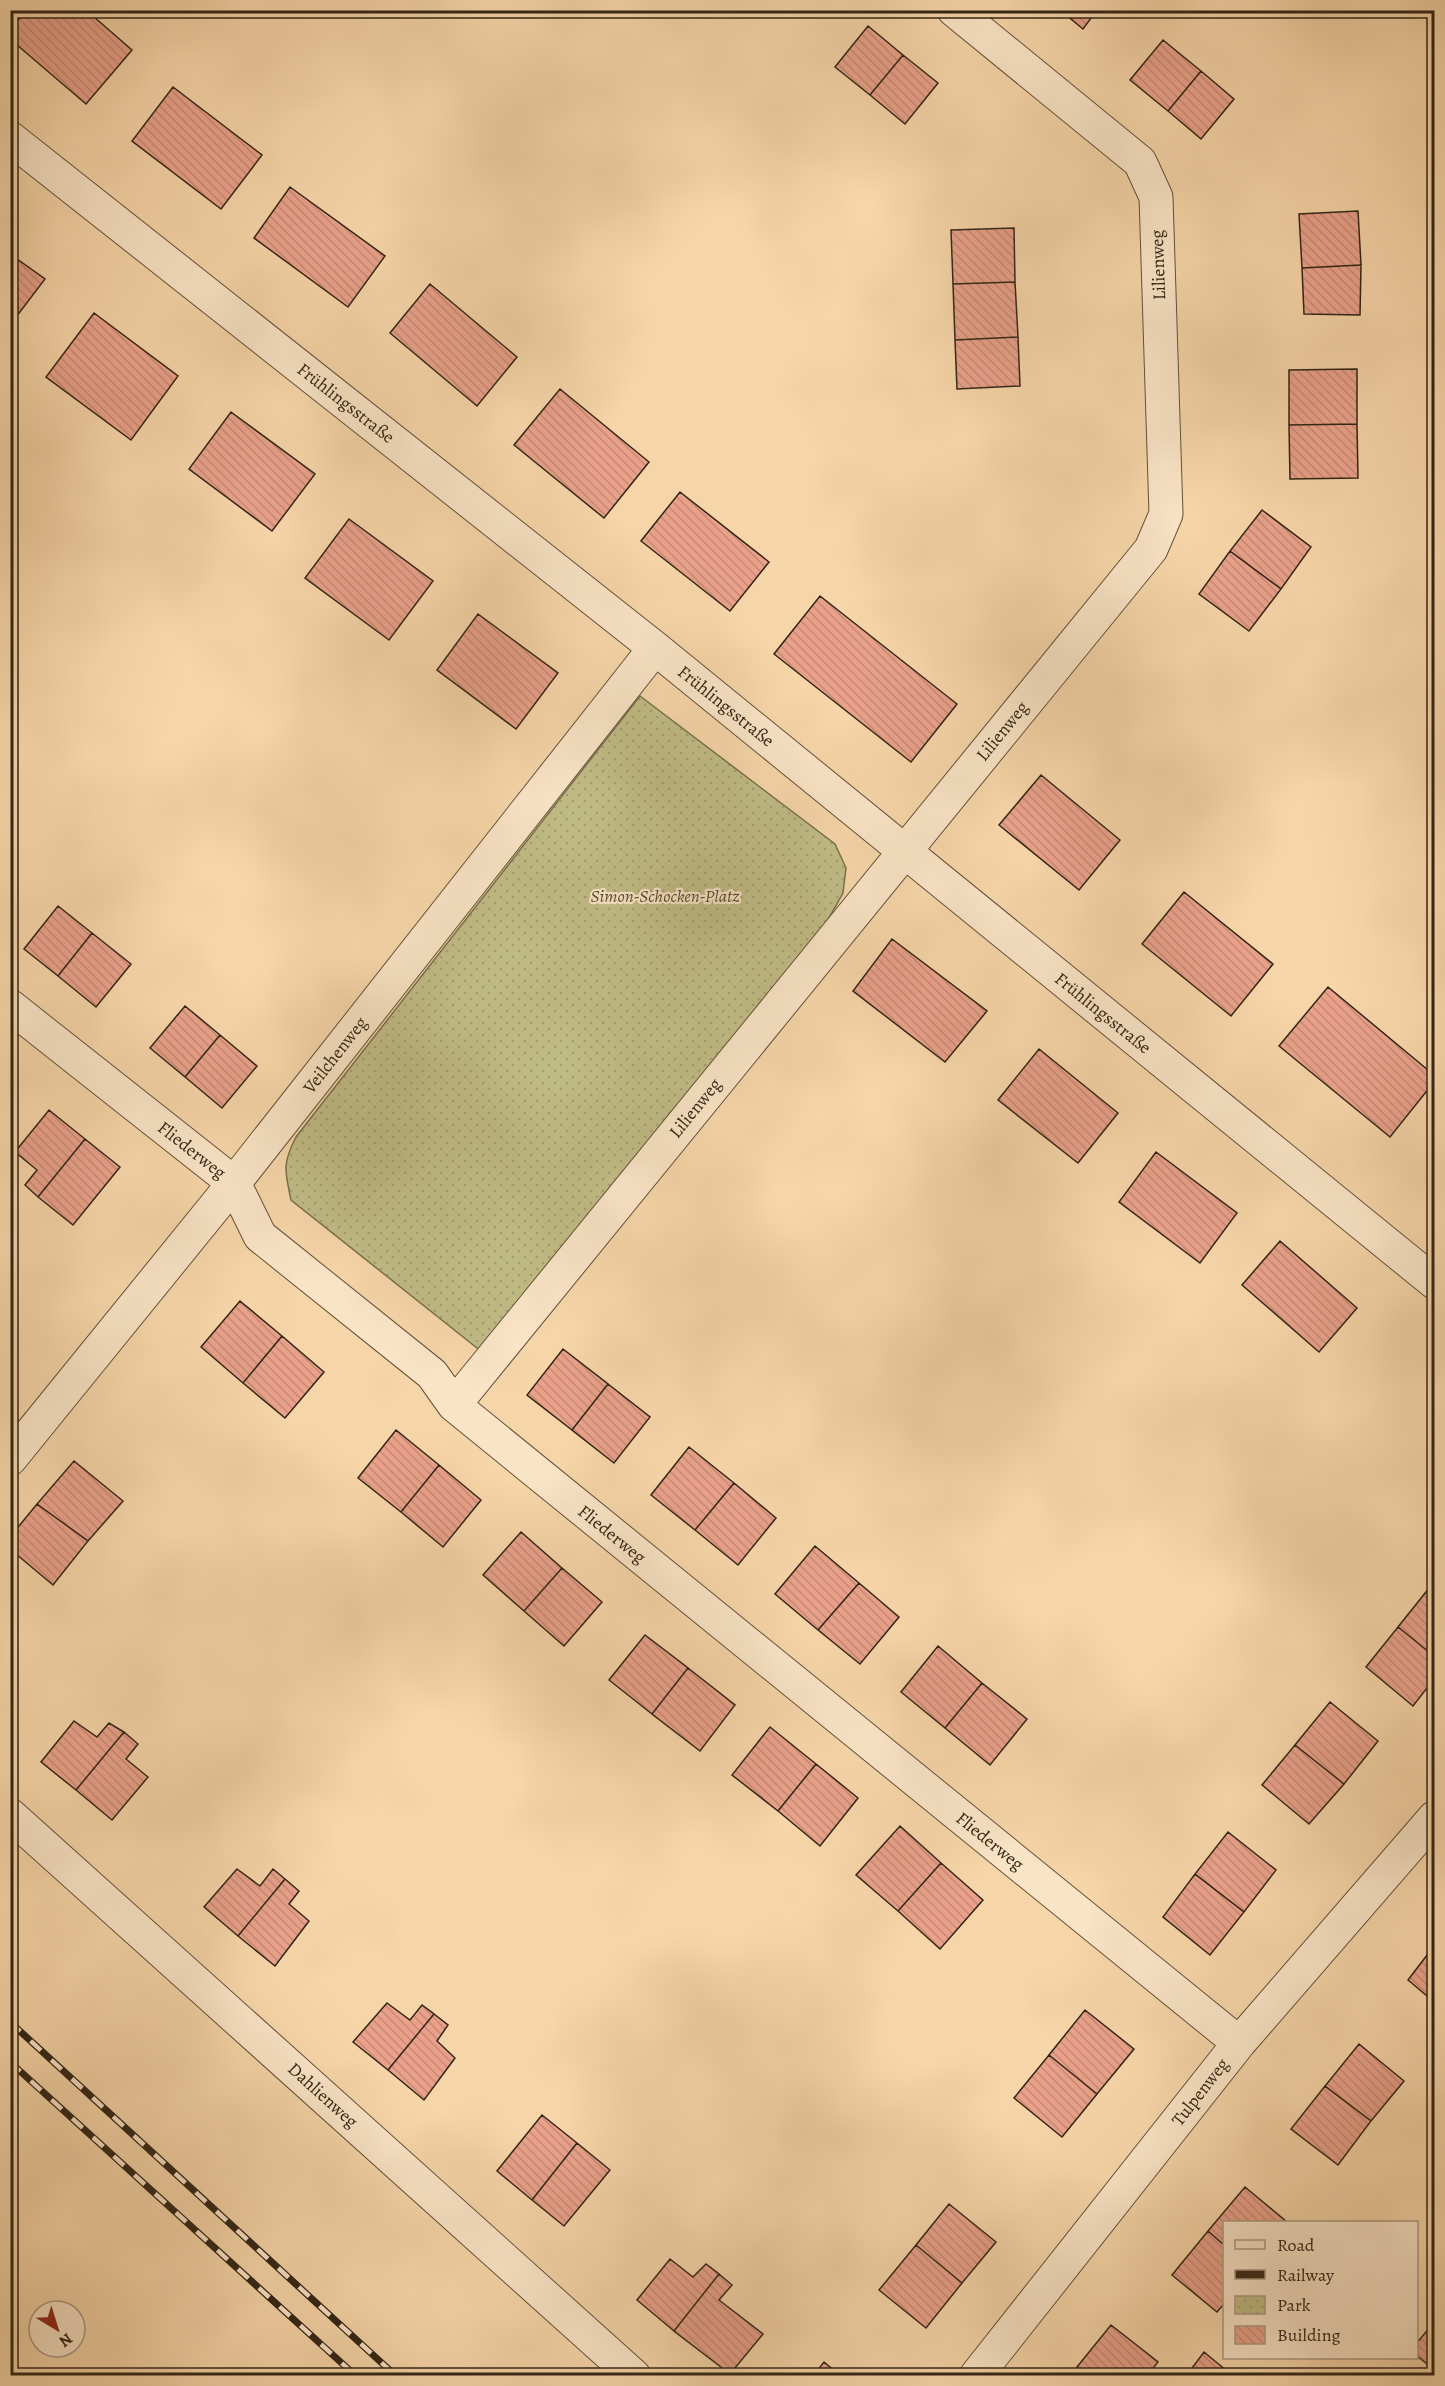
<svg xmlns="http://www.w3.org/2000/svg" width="1445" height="2386" font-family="Alegreya,serif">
<defs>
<pattern id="park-dots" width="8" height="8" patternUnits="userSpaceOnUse" patternTransform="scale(1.5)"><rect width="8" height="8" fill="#c0bc85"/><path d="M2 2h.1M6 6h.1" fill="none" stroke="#a5a172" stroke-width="1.8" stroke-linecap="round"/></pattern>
<pattern id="building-back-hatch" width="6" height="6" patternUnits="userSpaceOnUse" patternTransform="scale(1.5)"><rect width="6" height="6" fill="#e9a18a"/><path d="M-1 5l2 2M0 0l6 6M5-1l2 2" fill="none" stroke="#c88a76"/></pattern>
</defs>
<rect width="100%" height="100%" fill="#f6d5a8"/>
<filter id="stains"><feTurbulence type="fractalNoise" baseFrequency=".00333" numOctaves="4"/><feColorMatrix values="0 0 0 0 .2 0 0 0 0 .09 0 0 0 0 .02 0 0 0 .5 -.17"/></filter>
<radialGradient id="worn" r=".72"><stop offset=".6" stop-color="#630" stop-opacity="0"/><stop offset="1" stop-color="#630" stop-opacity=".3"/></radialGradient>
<path fill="url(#park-dots)" stroke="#79704e" stroke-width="1.5" d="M640,696l195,148 11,24 -3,25 -18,32 -343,427 -191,-152c-6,-29 -9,-36 5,-63z"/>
<path fill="url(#building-back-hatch)" stroke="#322516" stroke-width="1.5" d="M27,10h59l46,40 -46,54 -76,-65v-10z
M1060,10h37l-14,19z
M868,26l35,29 -33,40 -35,-28z
M1163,40l38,31 -33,40 -38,-31z
M903,55l35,28 -33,41 -35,-29z
M1201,71l33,28 -33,40 -33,-28z
M173,87l89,68 -41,54 -89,-68z
M290,187l95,69 -37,51 -94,-69z
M1358,211l3,54 -59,3 -3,-54z
M1014,228l1,54 -62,2 -2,-54z
M10,254l35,25 -35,46z
M1361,265l-1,50 -56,-1 -2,-46z
M1015,282l3,55 -63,3 -2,-56z
M430,284l87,73 -40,49 -87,-73z
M94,313l84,63 -47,64 -85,-63z
M1018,337l2,49 -63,3 -2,-49z
M1357,369v55l-68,1v-55z
M560,389l89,73 -45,56 -90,-73z
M231,412l84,62 -43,57 -83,-62z
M1357,424l1,54 -68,1 -1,-54z
M680,492l89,70 -39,49 -89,-70z
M1262,510l49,37 -30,42 -51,-38z
M349,519l84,62 -44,59 -84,-62z
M1230,551l51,38 -32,42 -50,-37z
M820,596l137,108 -46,58 -137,-108z
M478,614l80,59 -42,56 -79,-59z
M1041,775l79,65 -41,50 -80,-65z
M1184,892l89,72 -42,52 -89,-72z
M58,906l34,27 -34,43 -34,-27z
M92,933l39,31 -35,43 -38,-31z
M892,939l95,72 -42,51 -92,-71z
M1328,987l106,88v7l-44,55 -111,-91z
M185,1006l35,29 -35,42 -35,-29z
M220,1035l37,31 -35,42 -37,-31z
M1039,1049l79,64 -40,50 -80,-63z
M49,1110l36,29 -47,58 -13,-12 12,-15 -22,-18z
M85,1139l35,28 -47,58 -35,-28z
M1156,1152l81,61 -37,50 -81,-61z
M1280,1241l77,67 -38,44 -77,-67z
M240,1301l42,35 -39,47 -42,-36z
M282,1336l42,36 -39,46 -42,-35z
M563,1349l45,35 -36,46 -45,-35z
M608,1384l42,33 -36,46 -42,-33z
M396,1430l43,35 -38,47 -43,-34z
M689,1447l45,36 -39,47 -44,-35z
M74,1461l49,40 -35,40 -51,-37z
M439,1465l42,35 -38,47 -42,-35z
M734,1483l42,35 -38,47 -43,-35z
M37,1504l51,37 -35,44 -43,-36v-12z
M521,1532l41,36 -38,43 -41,-36z
M815,1546l44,37 -41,47 -43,-36z
M562,1568l40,34 -38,44 -40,-35z
M1434,1582v74l-36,-29z
M859,1583l40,34 -39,47 -42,-34z
M1398,1627l36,29v23l-21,27 -47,-39z
M645,1635l43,33 -36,46 -43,-34z
M938,1646l44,37 -37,45 -44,-36z
M688,1668l47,37 -35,46 -48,-37z
M982,1683l45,36 -37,46 -45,-37z
M1330,1702l48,39 -34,43 -49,-39z
M74,1721l23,16 12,-14 15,9 -48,58 -35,-28z
M770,1727l46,37 -38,47 -46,-36z
M124,1732l14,12 -12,15 22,18 -36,43 -36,-30z
M1295,1745l49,39 -35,40 -47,-39z
M816,1764l42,34 -38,48 -42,-35z
M900,1826l41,37 -43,48 -42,-36z
M1228,1832l48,38 -32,42 -49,-38z
M941,1863l42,37 -43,49 -42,-38z
M237,1869l23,17 13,-17 12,10 -47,57 -34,-29z
M1195,1874l49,38 -34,43 -47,-38z
M285,1879l14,12 -10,13 20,17 -34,45 -37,-30z
M1434,1946v56l-26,-22z
M387,2003l23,17 12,-15 12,9 -46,56 -35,-28z
M1085,2010l49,39 -37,45 -48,-39z
M434,2014l14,11 -11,16 18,17 -31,42 -36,-30z
M1359,2044l45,37 -33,40 -46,-35z
M1049,2055l48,39 -35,43 -48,-39z
M1325,2086l46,35 -33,44 -47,-36z
M542,2115l35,28 -45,57 -35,-29z
M577,2143l33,27 -46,56 -32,-26z
M1245,2187l42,35h-63v23l-16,-14z
M949,2204l47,38 -34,41 -46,-38z
M1208,2231l16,14v59l-7,8 -45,-37z
M916,2245l46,38 -36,45 -47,-38z
M670,2259l23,18 13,-13 13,10 -45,57 -37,-31z
M719,2274l13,11 -13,15 44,34 -33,40 -56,-43z
M1434,2322v48l-18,-15v-11z
M1111,2325l47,37 -11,14h-60l-10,-9z
M1204,2352l29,24h-47z
M824,2362l17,14h-28z
M1077,2367l10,9h-16z"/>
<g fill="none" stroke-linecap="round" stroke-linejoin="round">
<defs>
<path id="minor" d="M10,138l645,510 779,634
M10,1006l224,177 26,53 172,138 22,31 785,638
M454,1405l697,-856 15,-35 -10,-317 -16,-35 -186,-152
M10,1459l224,-276 421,-535
M10,1815l624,561
M976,2376l263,-333 195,-225"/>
</defs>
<use href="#minor" stroke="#63513a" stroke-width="35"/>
<use href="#minor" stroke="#f9e4c6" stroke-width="33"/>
<defs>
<path id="rail" d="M10,2022l386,354
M10,2062l346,314"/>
</defs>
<use href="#rail" stroke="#322516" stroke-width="7"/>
<use href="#rail" stroke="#f9e4c6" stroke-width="4.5" stroke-dasharray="14" stroke-linecap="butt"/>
</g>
<g text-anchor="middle" stroke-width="4.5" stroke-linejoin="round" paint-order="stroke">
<g font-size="18" fill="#322516" stroke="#f9e4c6">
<text transform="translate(1158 265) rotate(-92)" y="6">Lilienweg</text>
<text transform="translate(346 403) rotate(38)" y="6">Frühlingsstraße</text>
<text transform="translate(726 706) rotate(39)" y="6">Frühlingsstraße</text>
<text transform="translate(1002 731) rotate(-51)" y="6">Lilienweg</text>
<text transform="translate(1103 1013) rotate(39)" y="6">Frühlingsstraße</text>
<text transform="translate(335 1055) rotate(-52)" y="6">Veilchenweg</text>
<text transform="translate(695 1108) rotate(-51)" y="6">Lilienweg</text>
<text transform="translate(192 1150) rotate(38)" y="6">Fliederweg</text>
<text transform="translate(612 1534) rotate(39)" y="6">Fliederweg</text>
<text transform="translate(990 1841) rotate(39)" y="6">Fliederweg</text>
<text transform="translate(1200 2092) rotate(-52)" y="6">Tulpenweg</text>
<text transform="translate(323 2095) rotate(42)" y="6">Dahlienweg</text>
</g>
<g font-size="18" font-style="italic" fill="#564b32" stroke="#f9e4c6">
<text x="665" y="902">Simon-Schocken-Platz</text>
</g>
</g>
<rect width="1445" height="2386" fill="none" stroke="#f6d5a8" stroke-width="36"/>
<rect x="12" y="12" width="1421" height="2362" fill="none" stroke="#322516" stroke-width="3"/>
<rect x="18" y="18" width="1409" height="2350" fill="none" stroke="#322516" stroke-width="1.5"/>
<rect x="1223" y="2221" width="195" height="138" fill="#f9e4c6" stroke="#a99880" stroke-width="1.5"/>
<rect x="1235" y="2240" width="30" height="9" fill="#f9e4c6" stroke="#a99880" stroke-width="1.5"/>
<text x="1277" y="2251" font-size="18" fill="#322516">Road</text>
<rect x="1235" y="2270" width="30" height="9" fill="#322516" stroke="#a99880" stroke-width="1.5"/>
<text x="1277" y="2281" font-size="18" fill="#322516">Railway</text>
<rect x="1235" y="2296" width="30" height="18" fill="url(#park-dots)" stroke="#a99880" stroke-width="1.5"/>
<text x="1277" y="2311" font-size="18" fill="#322516">Park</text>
<rect x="1235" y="2326" width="30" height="18" fill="url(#building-back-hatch)" stroke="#a99880" stroke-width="1.5"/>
<text x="1277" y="2341" font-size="18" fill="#322516">Building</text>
<g transform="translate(57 2329) rotate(142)"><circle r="28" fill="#f9e4c6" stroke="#a99880" stroke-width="1.5"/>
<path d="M0-4.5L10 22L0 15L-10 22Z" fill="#8f2418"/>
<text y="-9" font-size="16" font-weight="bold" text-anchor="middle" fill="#322516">N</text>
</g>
<rect width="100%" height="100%" filter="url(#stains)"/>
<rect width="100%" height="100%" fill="url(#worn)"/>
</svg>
